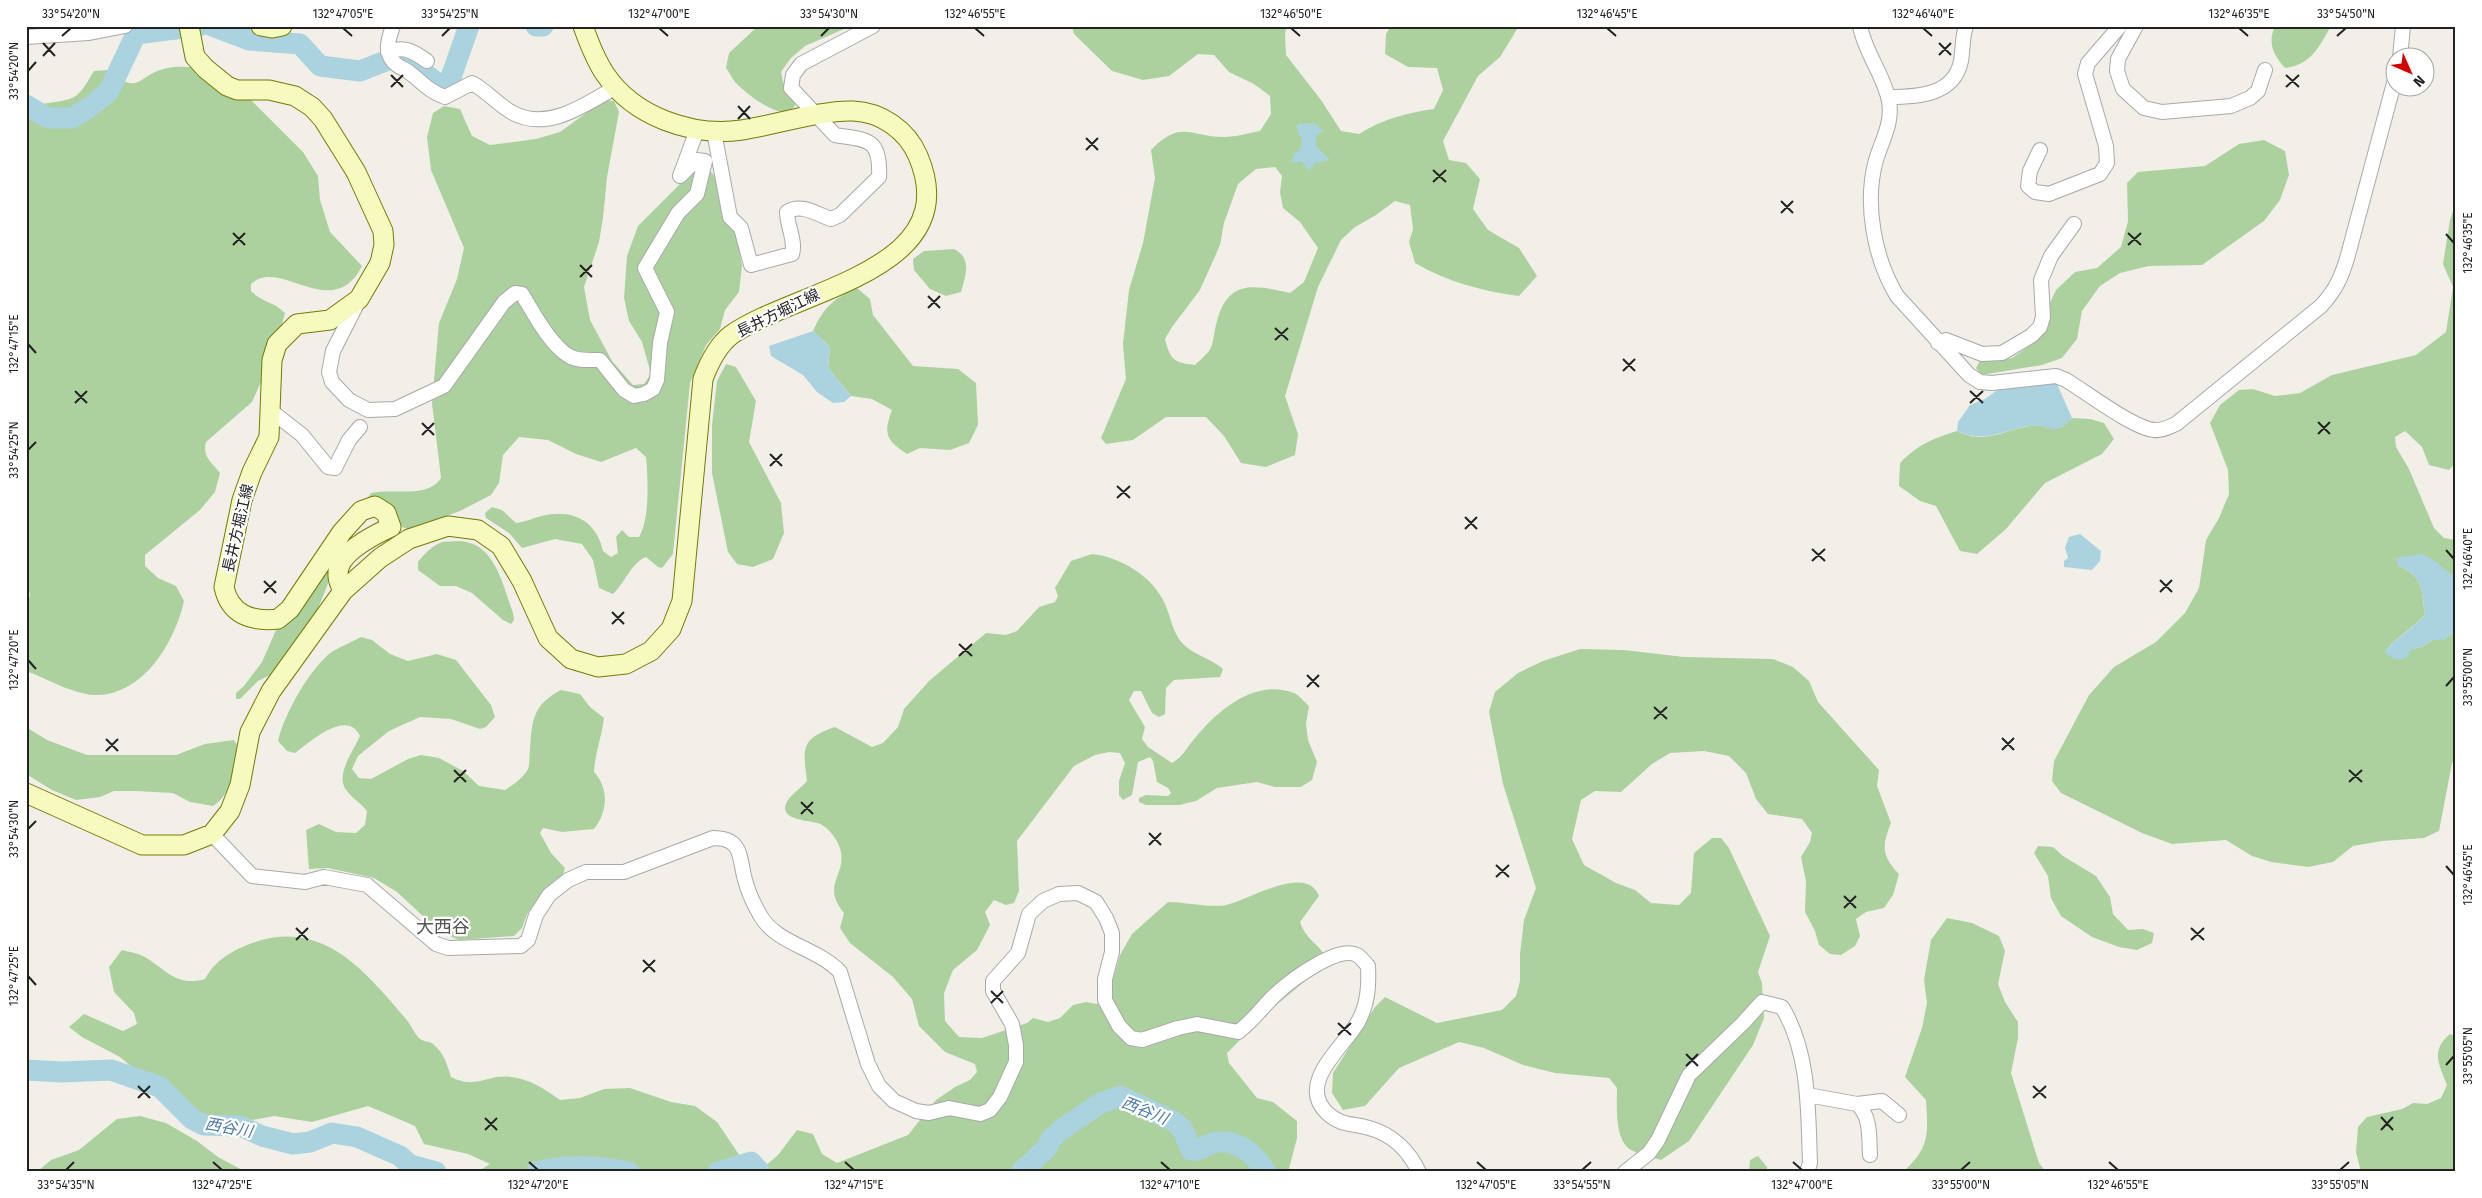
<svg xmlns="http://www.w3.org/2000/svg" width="2482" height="1198" font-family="'Fira Sans','Noto Sans JP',sans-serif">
<rect width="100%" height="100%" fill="#f2efe9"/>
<path fill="#add19e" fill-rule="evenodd" d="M758,26h93l-46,20 -14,12 -10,14 2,10 13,21c-8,25 -51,-10 -61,-21 -3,-4 -6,-10 -9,-14l3,-15z
M1072,26h215l-2,8 1,21 35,45 20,31 18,3c24,-15 47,-21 75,-25l9,-19 -6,-22 -29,-1 -23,-13 1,-20 5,-8h128l-19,31 -22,19 -35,65 6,19 17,3 14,16 -7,30 15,21 31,18 18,28 -18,20c-38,-5 -71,-14 -104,-33l-6,-21 4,-13 -3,-24 -15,-4 -19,14 -21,12 -14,13 -23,47 -33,109 13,38 -3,21 -29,12 -25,-4 -17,-27 -18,-19h-40l-33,23 -27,4 -5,-6 25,-59 -3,-35 6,-54 14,-47 12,-65 -4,-28c30,-31 39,-13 73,-13 12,0 25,-4 36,-6l11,-17 -1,-18 -16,-12 -25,-12 -15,-17 -16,-1 -29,22 -26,4 -31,-9 -38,-37zM1275,167l7,9 -2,16 3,16 17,14 18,26 -14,34 -14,11c-35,-8 -62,-14 -73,28 -3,9 -3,23 -8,30 -4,5 -9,9 -14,14 -20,-2 -25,-5 -30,-26l7,-12 28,-37 20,-45 4,-22 14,-39 18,-15z
M2275,26h56c-12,21 -20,39 -46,42 -11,-12 -18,-25 -10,-42z
M193,67l39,14 71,71 15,24 2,24 10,32 32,34c-29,58 -83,-10 -111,18v7c12,12 22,10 34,22l-3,11 -12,17 -6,34 -12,27 -46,40c-4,15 6,20 14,31l-5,19 -15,18 -55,45v11l13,12 18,8 8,15c-9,41 -41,95 -89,94 -23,-1 -47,-16 -69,-24v-69l4,-6 -4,-25v-463c16,-7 40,-4 51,-13 7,-6 12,-16 17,-24l13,-1c35,28 29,4 61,-2 8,-2 17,-1 25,-1z
M604,100l10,1 5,11 -12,65 -4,41 -4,24 -15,45 6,33 22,41 21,24 11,-1 7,-10 -9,-32 -13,-21 -5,-23 3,-42 11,-30 60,-60 12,5 4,4 9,41 13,14 6,36 -3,26 -14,18 -5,19 -14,16 -16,38 -17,171 -11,14 -4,-1 -12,-10c-15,6 -21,26 -33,37l-14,-6 -6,-28 -11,-16 -27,-5 -33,9 -13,-15 -23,-15 -1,-5 7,-6 10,3 14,13c10,-1 17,-5 26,-7 30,-8 55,5 61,35l8,6 7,-4 -2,-16 6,-7 7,7h10c11,-18 9,-59 7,-80l-10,-9 -35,14 -25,-8 -28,-14 -29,-3 -16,18 -4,28 -8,12 -31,16 -51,19 -13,-6 -29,-25 4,-6c21,-5 57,6 70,-15l-9,-75 7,-80 18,-44 7,-31 -33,-78 -4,-33 6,-24 11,-7 16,3 12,27 18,9 46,-6 24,-7z
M2264,140l21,11 4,24 -9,25 -16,21 -62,44 -53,1 -29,7 -20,13 -18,25 -5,28 -15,19 -20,7 -61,10 -5,-7 4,-7 32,-3 23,-16 11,-17v-14l10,-21 19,-18 22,-4 24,-21 7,-26 -1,-38 11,-11 67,-6 34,-22z
M2456,203v259l-7,8 -20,-5 -7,-18 -17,-16 -10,6 1,10 13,22 25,59 10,10 12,2v38l-6,-4 -52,-9c26,13 23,22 27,49 -12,15 -29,22 -40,38 17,-1 34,-1 47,-12h11l13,-9v126l-4,6 -13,68 -15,7 -42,3 -29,5 -20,16 -25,5 -37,-5 -19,-6 -26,-16 -54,4 -30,-11 -81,-40 -9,-12 2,-20 35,-66 25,-28 42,-25 29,-29 14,-25 7,-48 13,-22 10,-24 -1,-24 -18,-47 10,-18 19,-15 14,-1 22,7 25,-3 32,-18 84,-20 30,-23 7,-45 -10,-23 7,-44z
M954,249c18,9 12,26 7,43l-15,4 -16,-7 -16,-19 -1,-11 11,-8z
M857,288l13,11 3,16 40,51 45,3 18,14 2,42 -9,18 -19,7 -30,-2 -13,6c-21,-14 -24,-20 -15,-44l-20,-11 -21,-3 -23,-28 2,-21 -17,-16c11,-24 20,-32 44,-43z
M726,364l10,3 20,34 -7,41 32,61 3,30 -11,26 -20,8 -16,-3 -9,-12 -16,-79v-48l5,-44z
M2072,418l18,1 14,4 10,16 -12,15 -57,29 -39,46 -29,25 -17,-3 -24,-45 -16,-5 -21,-15 1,-23c17,-18 34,-25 57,-32 29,14 45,-1 73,-5 10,-1 21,0 32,1z
M442,542c8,0 17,-2 24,0 30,5 38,47 47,71l1,7 -3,4 -8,-4 -31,-27 -16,-7h-16l-22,-16v-8c7,-9 14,-16 24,-20z
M346,543l2,5 -17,28 -14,35 -47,64 -12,6 -18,18h-4v-6l8,-7 18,-24 14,-32 17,-17 48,-68z
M1092,554c28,3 61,22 73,50 5,11 7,25 14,35 11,16 31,18 44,30l-3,8 -46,3 -8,8 -1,26 -6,3 -7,-4 -11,-22h-7l-5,9 16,27 -3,12 6,8 24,16c11,-6 15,-16 23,-25 23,-28 60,-60 99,-45 5,2 10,9 15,13l-3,18 2,16 9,22 -5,18 -11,7h-26l-18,-5 -40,6 -21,13 -17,4h-33l-7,-3v-4l7,-3 22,1 3,-3 -3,-5 -11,-6 -4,-21 -3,-4 -12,5 -6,33 -9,5 -4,-5v-14l6,-18 -5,-10 -11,-1 -14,3 -21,11 -57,75 2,50 -5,12 -8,2 -12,-5 -9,12 5,13 -13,25 -24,20 -9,23 1,28 14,16 23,1 45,-15 6,-5 15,4 12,-4 13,-13 13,-3 11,2 13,-14 10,-35 12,-21 36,-32c16,0 42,6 58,3 23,-5 81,-42 93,-9l-19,26c7,21 22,21 27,41l-57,47 -43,43 2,10 28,35 16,4 24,19v17l-8,31 2,3h-814l13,-8 -22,-10 -44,-10 -9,-18 -47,-20 -56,16 -38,-6 -27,5 -29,-2 -33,-13 -36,-24 -29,-25 -38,-20 -13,-10 15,-13 39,17 14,-7 -3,-11 -20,-21 -5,-25 13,-17c7,2 16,3 23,7 21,13 32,30 60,22 11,-20 28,-29 50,-37 69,-23 111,30 151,77 5,6 8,14 13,19 4,4 10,3 14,6 11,9 14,20 18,33 26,13 36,-3 60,0 19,2 34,12 49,23l20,-2 24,-9 26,-1 41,14 24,4 22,16 29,43 17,3 15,-13 19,-25 16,4 9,20 15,9 71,-28 28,-35 19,-13 15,-7 7,-8 -2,-8 -30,-12 -26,-26 -7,-27 -19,-22 -43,-34 -10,-15 4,-15c-24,-30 4,-37 -4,-65 -3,-9 -13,-23 -23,-25 -9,-3 -42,-3 -29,-23 5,-7 13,-12 19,-19 -4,-33 -7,-42 28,-54l37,20 11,-4 15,-16 6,-18 25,-28 57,-48 20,2 11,-4 22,-24 16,-5 3,-6 -3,-8 16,-27z
M361,637l11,3 18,14 18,7 29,-7 19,6 35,45 4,12 -9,10 -6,2 -29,-10 -31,-2 -31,14 -31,25 -6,13 7,9 12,1 37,-20 13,-4 18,3 24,13 16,15 26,4c9,-6 18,-12 23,-21 2,-5 1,-13 2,-19 2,-31 3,-45 31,-60l19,4 10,13 14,11c-2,18 -9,35 -10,54 15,16 14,40 0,57l-32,3 -19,-4 -3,5 11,20 14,15 -2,6 -17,14 -19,26 -5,14 -8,8 -55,4 -20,-9 -42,-39 -23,-14 -46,-10 -19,1 -3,-39 13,-6 17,8 20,1 9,-8 2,-14c-6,-8 -14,-12 -20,-20 -13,-15 6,-39 13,-55 -13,-28 -50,6 -65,17l-8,-2 -9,-10c6,-26 32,-74 55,-90 9,-5 19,-9 28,-14z
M1580,649l44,1 60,7 89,2 20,8 16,14 9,21 61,68 -2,16 14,37c-9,23 -10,32 8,51l-6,21 -9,13 -18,4 -10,7 4,17 -5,10 -14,9 -11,-1 -11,-9 -4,-14 -10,-19 1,-31 -5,-24 9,-15 2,-9 -10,-14 -34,-5 -12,-15 -10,-26 -17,-17 -25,-5 -34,2 -18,11 -31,28 -26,-1 -14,9 -9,39 12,26 32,18 19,7 16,13 28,2 12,-12 3,-40 18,-15h9l8,10 41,88 -12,36 4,11 2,35 -11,27 -64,96 -28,19c-9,-3 -21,-5 -30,-10 -17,-10 -14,-45 -14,-62l-8,-10 -54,-5 -32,-8 -39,-17 -25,-6 -60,26 -34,38 -22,4 -11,-17 1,-20 42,-66 10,-10 52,26 65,-13 14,-14 4,-15v-27l4,-34 12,-32 -33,-104 -14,-72 6,-20 23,-19 25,-12z
M26,727l21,13 40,15h89l29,-11 29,-4 4,7c-4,20 -6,47 -25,59l-23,-4 -17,-9 -38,-2h-21l-14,6 -24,3 -24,-10 -26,-16z
M2038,846l15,1 10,9 33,20 14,21 3,17 15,16 15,-1 11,4 -2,10 -15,7 -18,-3 -27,-10 -31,-21 -10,-18 -3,-22 -14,-23z
M1947,918l25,5 27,13 6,15 -7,33 7,18 13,20v16l-7,35 28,90 7,9h-143c27,-25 25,-37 23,-72l-21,-23 17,-49 5,-25 -3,-23 7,-40z
M2450,1034l6,2v136h-95l-5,-20 2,-25 9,-10 35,-8 11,-6 14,1 14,-6 6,-13c-8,-21 -17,-34 3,-51z
M140,1116l26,7 31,18 21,16 28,15h-209l14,-12 28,-10 38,-31z
M1758,1156l9,11v5h-18l1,-12z"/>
<path fill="#aad3df" d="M1314,123l9,8 -7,5v10l14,14 -15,3 -6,8 -7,-9h-11l4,-8 6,-6 1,-8 -6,-13 3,-3z
M813,331l17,16 -2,21 23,28 -7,6 -11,1 -16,-11 -14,-17 -32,-19 -2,-10z
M2042,384h15l15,34 -10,9 -9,3c-32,-16 -58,19 -96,1l1,-9 12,-17 15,-6 15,-11z
M2080,534l21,17 -1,10 -8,9 -28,-3v-6l4,-3 -3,-10 4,-11z
M2422,554l10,5 24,19v53l-13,9h-11l-6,5 -16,5 -2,7c-10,4 -15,3 -23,-5 11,-16 29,-23 40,-38 -4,-27 -1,-36 -27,-49l-2,-7z"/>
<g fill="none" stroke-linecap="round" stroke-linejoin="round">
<path stroke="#aad3df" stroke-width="21" d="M212,26l37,14 51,4 20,22 40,5 41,-16 40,31 9,-6 19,-54
M536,26h7
M26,105l22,13h24l18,-11 19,-16 27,-57 63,-8
M26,1070l36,2 49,-2 49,17 32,32 12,6 36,1 22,10 31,8 17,-2 22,-9 25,4 43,19 10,9 26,7
M536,1172c28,-8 64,-6 93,0
M718,1172l33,-10 9,10
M1021,1172l25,-23 5,-10 10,-9 38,-26 21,-8 55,26 8,8 8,20c8,2 14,-5 22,-7 22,-6 42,11 53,29"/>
<defs>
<path id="minor" d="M393,26c-5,14 -10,28 4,39 4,3 10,5 13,8 13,10 20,19 35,24l27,-14c15,8 26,22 41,30 35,19 73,-9 103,-26
M1860,26c5,27 24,49 29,75 4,22 -7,39 -13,59 -12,43 -2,98 21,136l72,79 11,7 12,1 64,-7 10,4c20,12 67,48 88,50 8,1 15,-3 22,-6l145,-118c15,-16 21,-30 27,-51l46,-172
M2136,26l-18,33 -1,12 6,18 21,19 18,4 69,-6 19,-8 8,-7 7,-21
M26,37l63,-4 36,-7
M388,52c16,-7 26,0 39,9
M2400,58l3,-32
M1888,97c28,0 66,-1 73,-36 2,-12 1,-23 5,-35
M714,132l16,85 11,11 10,37 41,-11c4,-13 -5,-28 -5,-42 15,-9 29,2 44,7l9,-4 39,-38c2,-40 -13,-37 -44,-42l-44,-47 2,-13 8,-11 72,-38
M2040,150l-10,21 -2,15 7,6 14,2 51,-20 7,-11 -1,-17 -21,-72 3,-11 32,-37
M359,300l-26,51 -4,21 3,10 17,18 19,10 27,-1 49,-23 60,-84 11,-9 7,1c11,18 28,51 47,62 8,5 21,4 31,4l24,30 10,6 10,-2 9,-5 4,-9 3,-37 7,-31 -22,-44 33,-55 19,-19 8,-33 -9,-1 -16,16 17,-46
M1938,343l8,-3 36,14 20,-1 29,-17 9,-9 3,-10 -2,-37 10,-24 23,-32
M271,411l31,24 26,32 7,1 14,-28 11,-13
M212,834l40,42 53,6 19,-5 43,8 69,59 12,4 73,-2 7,-6 8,-25 13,-20 19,-15 18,-8h38l89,-34c28,0 26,16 31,38 3,13 9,27 16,39 16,29 58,33 80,57l28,92 11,22 15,15 22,10 13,2 20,-5 31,6 10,-4 10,-13 16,-35v-17l-4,-21 -19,-33v-10l25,-28 11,-39 14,-13 16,-7 19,-1 18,9 10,16 6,15v19l-7,27v21l14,26 12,12 11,2 36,-12 19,-4 41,8c15,-11 25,-26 38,-38 15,-14 62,-49 81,-39 4,2 8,8 11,11 1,20 0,38 -10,56 -14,25 -62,61 -31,91 14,13 25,10 42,15 23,6 40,23 50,44
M1808,1095l49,9c14,12 12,33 13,51
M1857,1104l25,-3 17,14
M1625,1172l24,-19 9,-13 31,-65 54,-52 19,-21 20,5c28,46 26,105 28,156l-3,9"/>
<path id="secondary" d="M189,26l6,31 11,12 21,17 10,4h32l26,6 17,11 11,12 33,53 27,59 1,14 -4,18 -21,36 -29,21 -33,4 -20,20 -5,16 -3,77 -17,35 -10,28 -18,87c6,28 28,35 54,32l12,-10 52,-77 19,-21 14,-5 11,7 5,14c-17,8 -55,26 -53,49 0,5 3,11 5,15
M261,26l11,2 10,-2
M26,793l116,52h42l28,-11 18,-23 10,-26 10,-53 21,-41 72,-100 37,-33 29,-19 39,-13 30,4 23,16 21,35 26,57 23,21 27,8 28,-3 25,-13 20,-22 11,-28 21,-222c6,-16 14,-33 28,-44 65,-46 236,-64 187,-179 -11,-26 -37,-44 -65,-45 -32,-1 -78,14 -111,19 -50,7 -108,-13 -137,-56 -10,-15 -16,-31 -22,-48"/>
</defs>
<use href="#minor" stroke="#a9a9a9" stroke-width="16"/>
<use href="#secondary" stroke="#707d05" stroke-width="21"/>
<use href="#minor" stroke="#fff" stroke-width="14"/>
<use href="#secondary" stroke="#f7fabf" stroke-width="19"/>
</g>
<path fill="none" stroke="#222" stroke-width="2" d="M343,28l9,8M659,28l9,8M975,28l9,8M1291,28l9,8M1607,28l9,8M1923,28l9,8M2239,28l9,8M62,36l9,-8M442,36l8,-8M821,36l8,-8M2337,36l9,-8M43,43l12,13M1939,43l12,12M1939,55l12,-12M43,56l12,-13M28,71l8,-9M391,75l12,12M2286,75l13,12M391,87l12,-12M2286,87l13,-12M738,106l12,13M738,119l12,-13M1086,138l12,12M1086,150l12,-12M1433,170l13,12M1433,182l13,-12M1781,201l12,12M1781,213l12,-12M233,233l12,12M2128,233l13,12M2446,234l8,9M233,245l12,-12M2128,245l13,-12M580,265l12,12M580,277l12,-12M928,296l12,12M928,308l12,-12M1275,328l13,12M1275,340l13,-12M28,344l8,9M1623,359l12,12M1623,371l12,-12M75,391l12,12M1970,391l13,12M75,403l12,-12M1970,403l13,-12M2318,422l12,12M422,423l12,12M2318,434l12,-12M422,435l12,-12M28,450l8,-8M770,454l12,12M770,466l12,-12M1117,486l13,12M1117,498l13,-12M1465,517l12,12M1465,529l12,-12M1812,549l13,12M2446,550l8,9M1812,561l13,-12M2160,580l12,12M264,581l12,12M2160,592l12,-12M264,593l12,-12M612,612l12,12M612,624l12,-12M959,644l13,12M959,656l13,-12M28,660l8,9M1307,675l12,12M2446,686l8,-9M1307,687l12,-12M1654,707l13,12M1654,719l13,-12M2002,738l12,12M106,739l12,12M2002,750l12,-12M106,751l12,-12M454,770l12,12M2349,770l13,12M454,782l12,-12M2349,782l13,-12M801,802l12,12M801,814l12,-12M28,829l8,-8M1149,833l12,12M1149,845l12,-12M1496,865l13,12M2446,866l8,9M1496,877l13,-12M1844,896l12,12M1844,908l12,-12M296,928l12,12M2191,928l13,12M296,940l12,-12M2191,940l13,-12M643,960l12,12M643,972l12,-12M28,976l8,9M991,991l12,12M991,1003l12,-12M1338,1023l13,12M1338,1035l13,-12M1686,1054l12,12M2446,1065l8,-9M1686,1066l12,-12M138,1086l12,12M2033,1086l13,12M138,1098l12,-12M2033,1098l13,-12M2381,1117l12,13M485,1118l12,12M485,1130l12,-12M2381,1130l12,-13M213,1162l9,8M529,1162l9,8M845,1162l9,8M1161,1162l9,8M1477,1162l9,8M1793,1162l9,8M2109,1162l9,8M66,1170l8,-8M1582,1170l9,-8M1961,1170l9,-8M2340,1170l9,-8"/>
<g text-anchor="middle" stroke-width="4.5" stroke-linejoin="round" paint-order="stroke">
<g font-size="15" fill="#222" stroke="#fff">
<text transform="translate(778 313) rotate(-26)" y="5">長井方堀江線</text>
<text transform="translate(238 528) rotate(-77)" y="5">長井方堀江線</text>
</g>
<g font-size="16" font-style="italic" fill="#4a7aab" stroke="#fff">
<text transform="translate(1145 1110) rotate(22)" y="6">西谷川</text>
<text transform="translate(229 1127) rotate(10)" y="6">西谷川</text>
</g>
<g font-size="18" fill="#555" stroke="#fff">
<text x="443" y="933">大西谷</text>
</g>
</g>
<rect width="2482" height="1198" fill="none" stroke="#ffffff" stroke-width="55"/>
<g transform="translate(2410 72) rotate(135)"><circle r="24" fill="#ffffff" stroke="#a7a7a7"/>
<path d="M0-4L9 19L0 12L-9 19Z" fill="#d40000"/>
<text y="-8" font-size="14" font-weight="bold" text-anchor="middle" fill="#222222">N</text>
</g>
<rect x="28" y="28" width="2426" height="1142" fill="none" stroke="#222" stroke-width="2"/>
<g font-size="12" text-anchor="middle" fill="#222">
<text x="71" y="18">33°54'20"N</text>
<text x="343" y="18">132°47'05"E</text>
<text x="450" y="18">33°54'25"N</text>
<text x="659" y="18">132°47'00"E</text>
<text x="829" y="18">33°54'30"N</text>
<text x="975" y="18">132°46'55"E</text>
<text x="1291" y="18">132°46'50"E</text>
<text x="1607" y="18">132°46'45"E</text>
<text x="1923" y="18">132°46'40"E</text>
<text x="2239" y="18">132°46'35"E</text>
<text x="2346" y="18">33°54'50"N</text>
<text transform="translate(14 71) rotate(-90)" y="4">33°54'20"N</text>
<text transform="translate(2468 243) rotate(-90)" y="4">132°46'35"E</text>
<text transform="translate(14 344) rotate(-90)" y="4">132°47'15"E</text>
<text transform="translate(14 450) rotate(-90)" y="4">33°54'25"N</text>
<text transform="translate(2468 559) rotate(-90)" y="4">132°46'40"E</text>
<text transform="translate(14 660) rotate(-90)" y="4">132°47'20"E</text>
<text transform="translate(2468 677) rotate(-90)" y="4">33°55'00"N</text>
<text transform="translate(14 829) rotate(-90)" y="4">33°54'30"N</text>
<text transform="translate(2468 875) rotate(-90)" y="4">132°46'45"E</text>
<text transform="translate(14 976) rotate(-90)" y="4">132°47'25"E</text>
<text transform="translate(2468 1056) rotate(-90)" y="4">33°55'05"N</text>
<text x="66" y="1189">33°54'35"N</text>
<text x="222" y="1189">132°47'25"E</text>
<text x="538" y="1189">132°47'20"E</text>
<text x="854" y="1189">132°47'15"E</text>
<text x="1170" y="1189">132°47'10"E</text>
<text x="1486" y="1189">132°47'05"E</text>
<text x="1582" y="1189">33°54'55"N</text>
<text x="1802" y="1189">132°47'00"E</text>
<text x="1961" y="1189">33°55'00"N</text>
<text x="2118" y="1189">132°46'55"E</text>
<text x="2340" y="1189">33°55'05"N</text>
</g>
</svg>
